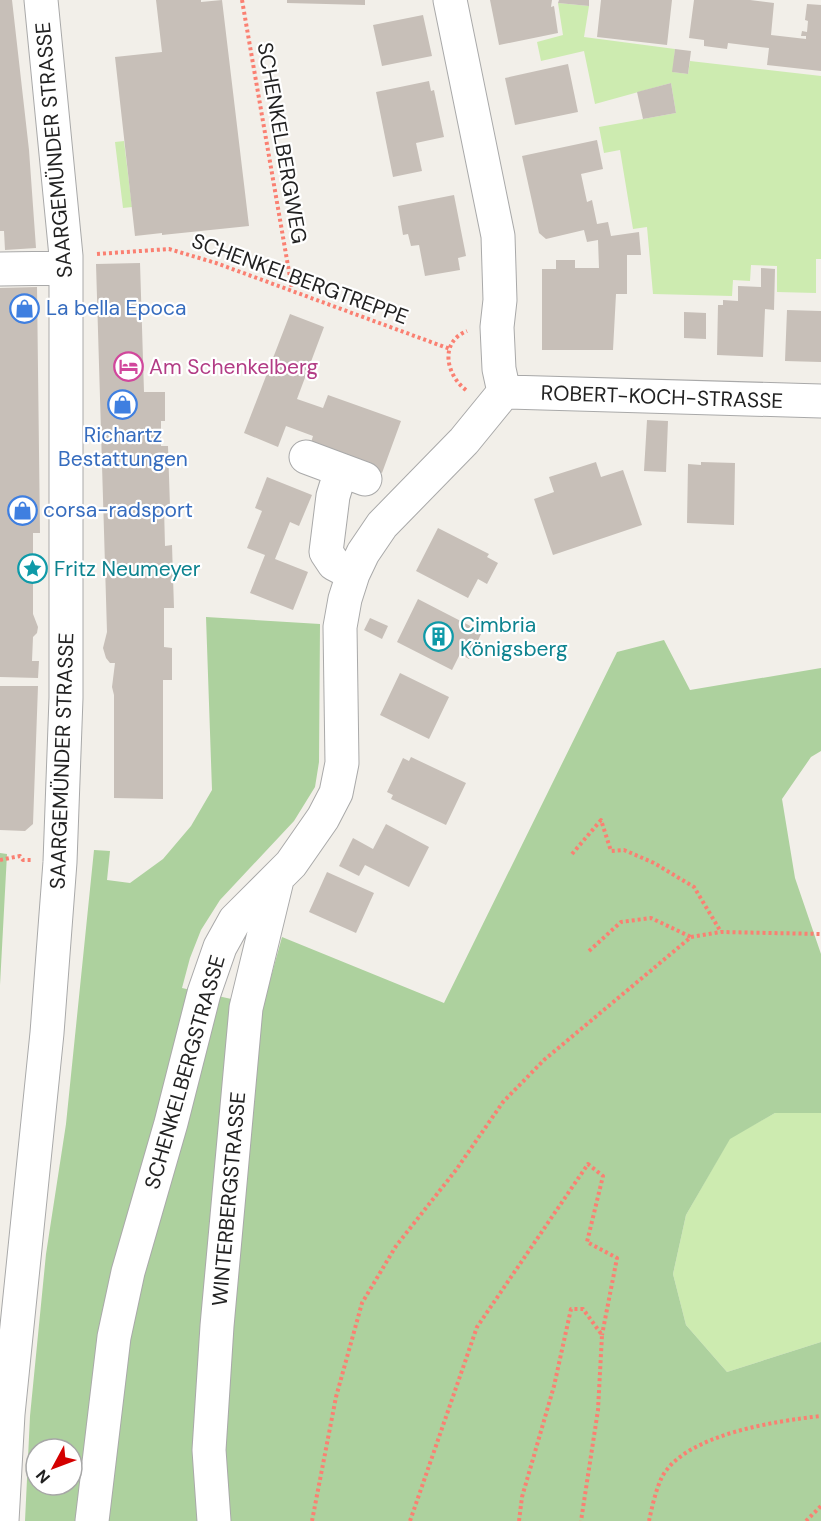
<svg xmlns="http://www.w3.org/2000/svg" width="821" height="1521" font-family="'DM Sans',sans-serif">
<rect width="100%" height="100%" fill="#f2efe9"/>
<path fill="#cdebb0" d="M558,3l31,3 -5,31 91,12 -2,23 15,2 2,-13 131,15v183h-5v34l-39,-1v-26l-26,-1 -1,16 -17,-1 -1,16 -79,-2 -6,-67 -14,2 -13,-79 -16,3 -5,-26 77,-14 -5,-30 -76,21 -11,-53 -43,10 -4,-19 26,-7z
M124,141l8,66 -9,1 -8,-66z
M775,1113h46v229l-94,30 -41,-47 -13,-51 13,-59 44,-77z"/>
<path fill="#add19e" fill-rule="evenodd" d="M206,617l114,7 -1,138 -4,25 -21,34 -74,79 -19,30 -11,28 -8,30 81,18 19,-69 162,66 173,-351 47,-12 26,50 131,-22v83l-10,6 -29,42 13,79 26,76v159h-46l-45,26 -44,76 -13,59 13,51 41,47 94,-30v179h-796l5,-105 16,-162 20,-130 28,-274 16,1 -3,29 23,3 33,-24 28,-33 21,-36zM36,1449h36v36h-36z
M0,853l7,1 -7,131z"/>
<path fill="#c7bfb8" d="M0,0h12l17,150 7,98 -31,2 -1,-19h-4z
M156,0h45v2l21,-2 27,226 -87,9v-2l-27,3 -20,-179 47,-5z
M287,0h78v5l-78,-2z
M490,0h62l-1,7 3,-1 4,27 -59,12z
M559,0h30v6l-31,-3z
M601,0h71l-5,45 -70,-8z
M694,0h56l24,3 -3,32 35,4v-3h-5l1,-5 5,1 1,-11 -3,-1 2,-16 14,1v66l-54,-6 2,-17 -41,-5 -1,6 -23,-3v-6l-15,-2z
M423,15l9,41 -50,10 -9,-41z
M675,49l16,2 -3,23 -16,-2z
M568,64l10,48 -63,13 -10,-47z
M429,81l2,10 3,-1 10,47 -28,6 6,28 -29,6 -17,-85z
M671,83l5,30 -33,6 -6,-27z
M597,140l6,29 -22,5 6,28 5,-2 5,24 11,-2 3,14 28,-4 2,23h-14v39h-11l-3,56h-71v-81h14v-9h19v8h24l-1,-28 -11,2 -3,-12 -38,9 -7,-6 -17,-77z
M454,195l12,61 -8,2 2,12 -35,6 -6,-31 -8,1 -3,-12 -5,1 -5,-29z
M140,263l4,129h21v29h-4v25h7l2,61h-6l1,39 7,-1 2,63h-10v39l8,1v32h-9v119l-49,-1v-103l-2,-8 3,-24h-5l-4,-5 -3,-10 4,-16 -11,-368z
M761,268l14,1 -1,41 -9,-1 -2,48 -46,-2 1,-50h5v-5l15,1v-15l23,1z
M37,287l3,246h-7v81l5,13 -1,6 -4,4 -1,24h7l-1,17 -38,-1v-389z
M787,310l34,1v51l-36,-1z
M684,312l22,1v26l-22,-1z
M290,314l34,13 -27,72 26,9 5,-13 73,26 -19,52 -72,-27 3,-10 -27,-10 -8,21 -34,-14z
M647,420l21,1 -2,51 -22,-1z
M596,462l5,15 22,-7 19,55 -89,30 -19,-56 20,-7 -5,-15z
M701,462l34,1 -1,62 -47,-2 1,-59 13,1z
M267,477l45,18 -13,31 -9,-4 -15,37 33,13 -15,38 -43,-17 15,-38 -18,-7 15,-37 -7,-3z
M438,528l51,26 -2,3 11,6 -11,21 -9,-5 -10,19 -52,-27z
M418,599l64,33 -13,27 -9,-5 -8,16 -55,-28z
M370,618l18,8 -6,13 -18,-9z
M400,673l49,24 -20,42 -49,-24z
M0,686h38l-5,138 -8,7 -25,-1z
M411,757l55,26 -20,42 -55,-26 2,-4 -6,-3 16,-34 6,3z
M386,824l43,23 -20,40 -44,-22 -6,11 -20,-10 14,-28 20,11z
M327,872l47,21 -18,40 -47,-21z"/>
<g fill="none" stroke-linecap="round" stroke-linejoin="round">
<defs>
<path id="minor" d="M0,269l66,-1
M504,392l317,9
M306,457l59,22
M341,470l-8,26 -7,56 8,12 19,10
M2,1521l6,-107 39,-381 13,-171 6,-164v-442l-25,-256
M92,1521l22,-184 14,-65 43,-149 33,-130 16,-46 15,-27 56,-56 32,-46 13,-25 6,-30 -2,-136 5,-28 8,-25 10,-21 19,-28 82,-84 40,-49 -5,-23 -2,-42 3,-27 -2,-64 -48,-236
M214,1521l-5,-71 8,-124 29,-318 31,-128"/>
</defs>
<use href="#minor" stroke="#a9a9a9" stroke-width="35"/>
<path stroke="#fa8072" stroke-width="4" stroke-dasharray="3 3" stroke-linecap="butt" d="M242,0l50,289
M97,254l72,-5 47,14 234,86
M466,390c-20,-15 -27,-48 1,-59
M572,854l29,-34 10,31 13,-1 30,13 40,24 27,45
M0,860l20,-4 3,4h9
M589,951l32,-29 30,-4 40,19
M312,1521l24,-124 26,-94 34,-57 60,-76 47,-68 41,-42 147,-123 30,-5 100,2
M410,1521l67,-194 111,-163 15,12 -16,66 30,16 -15,77
M519,1521l3,-24 32,-111 17,-77h12l19,26 -4,75 -17,111
M649,1521c3,-14 7,-32 13,-44 23,-43 115,-56 159,-61
M806,1521l15,-15"/>
<use href="#minor" stroke="#fff" stroke-width="33"/>
</g>
<defs>
<symbol id="shop-ring" viewBox="-11 -11 22 22"><circle r="9.5" fill="#fff" stroke="#3f7fe0" stroke-width="1.5"/><path d="M-5-2.5h2.3a2.7 3.5 0 0 1 5.4 0H5L5.5 6h-11ZM-1.5-2.5h3a1.5 2.3 0 0 0-3 0Z" fill="#3f7fe0"/></symbol>
<symbol id="hotel-ring" viewBox="-11 -11 22 22"><circle r="9.5" fill="#fff" stroke="#d1479c" stroke-width="1.5"/><path d="M-6-4.5h1.5V1H6V5H4.5V3h-9V5H-6ZM-4 0a1.8 1.8 0 1 1 3.6 0ZM.5 0V-2.5h3Q6-2.5 6 0Z" fill="#d1479c"/></symbol>
<symbol id="sight-ring" viewBox="-11 -11 22 22"><circle r="9.5" fill="#fff" stroke="#0f9aa8" stroke-width="1.5"/><path d="M0-6L1.8-2.2L6-1.7L2.9 1.2L3.7 5.4L0 3.3L-3.7 5.4L-2.9 1.2L-6-1.7L-1.8-2.2Z" fill="#0f9aa8"/></symbol>
<symbol id="building-ring" viewBox="-11 -11 22 22"><circle r="9.5" fill="#fff" stroke="#0f9aa8" stroke-width="1.5"/><path d="M-4-6H4V6H1V3H-1V6H-4ZM-2.5-4.3h1.7v1.8h-1.7ZM.8-4.3h1.7v1.8H.8ZM-2.5-1h1.7V.8h-1.7ZM.8-1h1.7V.8H.8Z" fill="#0f9aa8"/></symbol>
</defs>
<g fill-rule="evenodd">
<use href="#shop-ring" x="8" y="292" width="33" height="33"/>
<use href="#hotel-ring" x="112" y="350" width="33" height="33"/>
<use href="#shop-ring" x="106" y="388" width="33" height="33"/>
<use href="#shop-ring" x="6" y="494" width="33" height="33"/>
<use href="#sight-ring" x="16" y="552" width="33" height="33"/>
<use href="#building-ring" x="422" y="620" width="33" height="33"/>
</g>
<g text-anchor="middle" stroke-width="4.5" stroke-linejoin="round" paint-order="stroke">
<g font-size="21" fill="#222" stroke="#fff">
<text transform="translate(282 143) rotate(80)" y="7">SCHENKELBERGWEG</text>
<text transform="translate(54 150) rotate(-95)" y="7">SAARGEMÜNDER STRASSE</text>
<text transform="translate(300 279) rotate(20)" y="7">SCHENKELBERGTREPPE</text>
<text transform="translate(662 397) rotate(2)" y="7">ROBERT-KOCH-STRASSE</text>
<text transform="translate(62 761) rotate(-88)" y="7">SAARGEMÜNDER STRASSE</text>
<text transform="translate(185 1072) rotate(-74)" y="7">SCHENKELBERGSTRASSE</text>
<text transform="translate(229 1199) rotate(-85)" y="7">WINTERBERGSTRASSE</text>
</g>
<g font-size="21" fill="#366cbe" stroke="#fff" text-anchor="start">
<text x="46" y="315">La bella Epoca</text>
<text x="123" y="442" text-anchor="middle">Richartz<tspan x="123" dy="24">Bestattungen</tspan></text>
<text x="43" y="517">corsa-radsport</text>
</g>
<g font-size="21" fill="#b23c85" stroke="#fff" text-anchor="start">
<text x="149" y="374">Am Schenkelberg</text>
</g>
<g font-size="21" fill="#0d838f" stroke="#fff" text-anchor="start">
<text x="54" y="576">Fritz Neumeyer</text>
<text x="460" y="632">Cimbria<tspan x="460" dy="24">Königsberg</tspan></text>
</g>
</g>
<g transform="translate(54 1467) rotate(229)"><circle r="28" fill="#ffffff" stroke="#a7a7a7" stroke-width="1.5"/>
<path d="M0-4.5L10 22L0 15L-10 22Z" fill="#d40000"/>
<text y="-9" font-size="16" font-weight="bold" text-anchor="middle" fill="#222222">N</text>
</g>
</svg>
